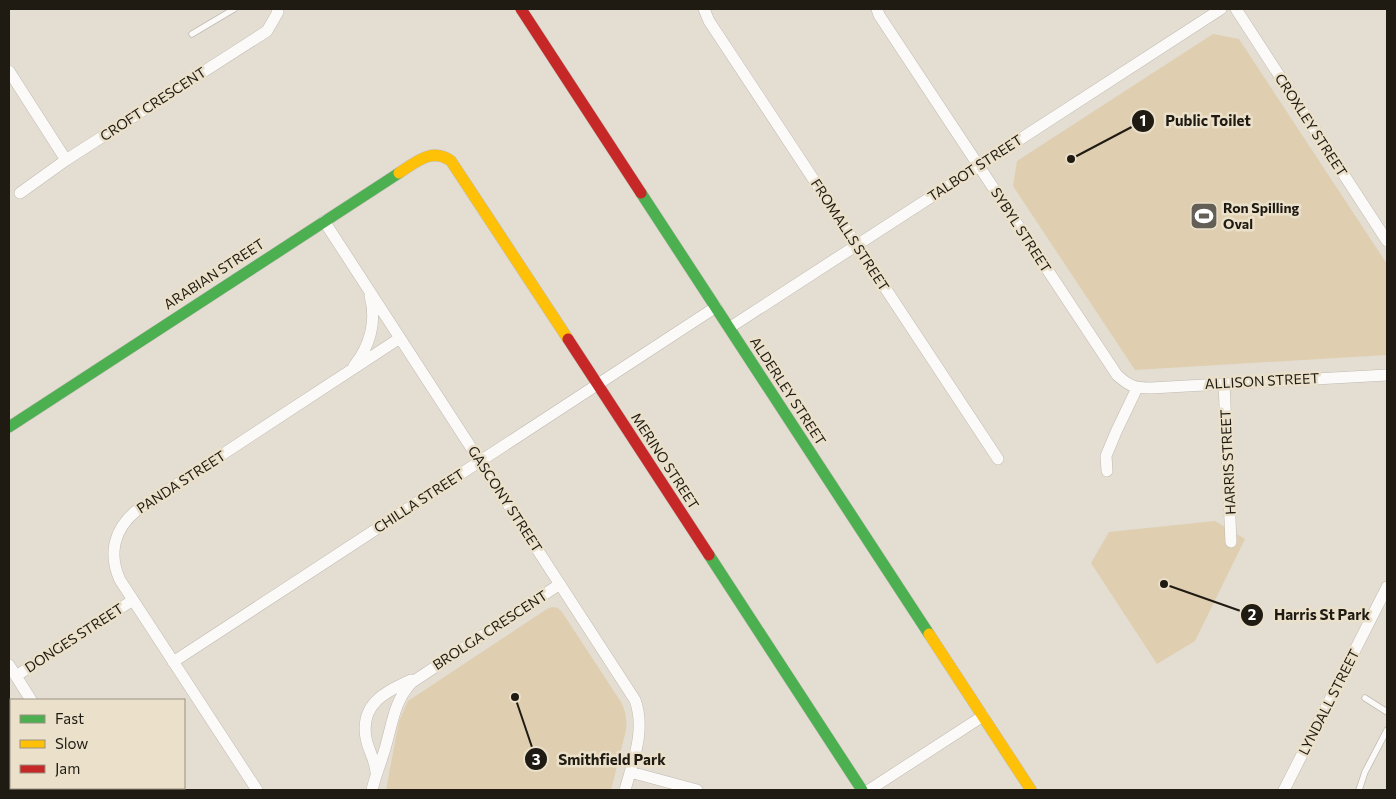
<svg xmlns="http://www.w3.org/2000/svg" width="1396" height="799" font-family="Commissioner,sans-serif">
<rect width="100%" height="100%" fill="#e3ddd2"/>
<path fill="#dfcfb0" d="M1213,34l26,5 148,225v91l-252,15 -122,-184 4,-25z
M1215,521l30,18 -50,102 -38,23 -66,-101 18,-31z
M552,607l6,1 4,4 59,90c5,10 6,17 5,28l-15,60h-225l13,-69 9,-20 139,-92z"/>
<g fill="none" stroke-linecap="round" stroke-linejoin="round">
<defs>
<path id="lane" d="M192,34l42,-25
M1365,698l22,14
M1359,790l6,-18 22,-42"/>
<path id="street" d="M704,9l5,12 289,438
M877,9l2,6 238,360c12,11 17,13 34,13l236,-13
M1236,9l151,232
M9,71l57,89
M20,193l46,-33 201,-129 11,-19 -1,-3
M324,221l311,479c11,30 -2,61 -10,90
M729,328l492,-319
M354,366c16,-20 23,-45 16,-70
M1224,383l7,159
M1107,471l-1,-15 10,-24 21,-44
M173,662l543,-355
M9,665l22,35
M16,676l117,-76
M376,772c-1,-13 -8,-22 -10,-34 -6,-34 19,-46 45,-58
M630,772l67,18
M88,788l2,2
M257,790l-137,-210c-12,-26 -6,-51 16,-69l264,-173
M372,790c3,-13 8,-25 12,-38 8,-25 9,-49 27,-69l149,-99
M869,790l114,-74
M1284,790l103,-203"/>
<path id="fast" d="M641,193l288,441
M9,427l390,-254
M709,555l153,235"/>
<path id="slow" d="M399,173c17,-11 33,-26 52,-12l117,178
M929,634l102,156"/>
<path id="jam" d="M521,9l120,184
M568,339l141,216"/>
</defs>
<use href="#lane" stroke="#c0bbb2" stroke-width="7"/>
<use href="#street" stroke="#c0bbb2" stroke-width="12"/>
<use href="#fast" stroke="#c0bbb2" stroke-width="12"/>
<use href="#slow" stroke="#c0bbb2" stroke-width="12"/>
<use href="#jam" stroke="#c0bbb2" stroke-width="12"/>
<use href="#lane" stroke="#fbfaf8" stroke-width="5.5"/>
<use href="#street" stroke="#fbfaf8" stroke-width="11"/>
<use href="#fast" stroke="#4caf50" stroke-width="11"/>
<use href="#slow" stroke="#ffc107" stroke-width="11"/>
<use href="#jam" stroke="#c62828" stroke-width="11"/>
</g>
<defs>
<symbol id="stadium-square" viewBox="-11 -11 22 22"><rect x="-9" y="-9" width="18" height="18" rx="4" fill="#645f56" stroke="#ebe0ca"/><path d="M0-5a6.5 5 0 1 0 0 10a6.5 5 0 1 0 0-10ZM-3.5-1.8h7v3.6h-7Z" fill="#fff"/></symbol>
</defs>
<g fill-rule="evenodd">
<use href="#stadium-square" x="1188" y="200" width="32" height="32"/>
</g>
<g text-anchor="middle" stroke-width="5" stroke-linejoin="round" paint-order="stroke">
<g font-size="14" fill="#1f1b13" stroke="#ebe0ca">
<text transform="translate(153 104) rotate(-33)" y="5">CROFT CRESCENT</text>
<text transform="translate(1311 125) rotate(57)" y="5">CROXLEY STREET</text>
<text transform="translate(975 168) rotate(-33)" y="5">TALBOT STREET</text>
<text transform="translate(1021 230) rotate(57)" y="5">SYBYL STREET</text>
<text transform="translate(850 235) rotate(57)" y="5">FROMALLS STREET</text>
<text transform="translate(214 274) rotate(-33)" y="5">ARABIAN STREET</text>
<text transform="translate(1262 381) rotate(-3)" y="5">ALLISON STREET</text>
<text transform="translate(788 391) rotate(57)" y="5">ALDERLEY STREET</text>
<text transform="translate(665 461) rotate(57)" y="5">MERINO STREET</text>
<text transform="translate(1228 462) rotate(-93)" y="5">HARRIS STREET</text>
<text transform="translate(181 482) rotate(-33)" y="5">PANDA STREET</text>
<text transform="translate(505 499) rotate(57)" y="5">GASCONY STREET</text>
<text transform="translate(419 501) rotate(-33)" y="5">CHILLA STREET</text>
<text transform="translate(490 630) rotate(-33)" y="5">BROLGA CRESCENT</text>
<text transform="translate(74 638) rotate(-33)" y="5">DONGES STREET</text>
<text transform="translate(1329 702) rotate(-63)" y="5">LYNDALL STREET</text>
</g>
<g font-size="14" font-weight="bold" fill="#1f1b13" stroke="#ebe0ca" text-anchor="start">
<text x="1223" y="213">Ron Spilling<tspan x="1223" dy="16">Oval</tspan></text>
</g>
</g>
<path fill="none" stroke="#1f1b13" stroke-width="2" d="M1071 159L1143 121M1164 584L1252 615M515 697L536 759"/>
<g fill="#1f1b13" stroke="#ebe0ca" stroke-width="2">
<circle cx="1071" cy="159" r="5"/>
<circle cx="1164" cy="584" r="5"/>
<circle cx="515" cy="697" r="5"/>
<circle cx="1143" cy="121" r="12"/>
<circle cx="1252" cy="615" r="12"/>
<circle cx="536" cy="759" r="12"/>
</g>
<g font-size="15" text-anchor="middle" font-weight="bold" fill="#fff">
<text x="1143" y="126">1</text>
<text x="1252" y="620">2</text>
<text x="536" y="765">3</text>
</g>
<g font-size="15" text-anchor="middle" font-weight="bold" fill="#1f1b13" stroke="#ebe0ca" stroke-width="5" stroke-linejoin="round" paint-order="stroke">
<text x="1208" y="126">Public Toilet</text>
<text x="1322" y="620">Harris St Park</text>
<text x="612" y="765">Smithfield Park</text>
</g>
<rect width="1396" height="799" fill="none" stroke="#1f1b13" stroke-width="20"/>
<rect x="10" y="699" width="175" height="90" fill="#ebe0ca" stroke="#999181"/>
<rect x="20" y="715" width="25" height="8" fill="#4caf50" stroke="#999181"/>
<text x="55" y="724" font-size="15" fill="#1f1b13">Fast</text>
<rect x="20" y="740" width="25" height="8" fill="#ffc107" stroke="#999181"/>
<text x="55" y="749" font-size="15" fill="#1f1b13">Slow</text>
<rect x="20" y="765" width="25" height="8" fill="#c62828" stroke="#999181"/>
<text x="55" y="774" font-size="15" fill="#1f1b13">Jam</text>
</svg>
